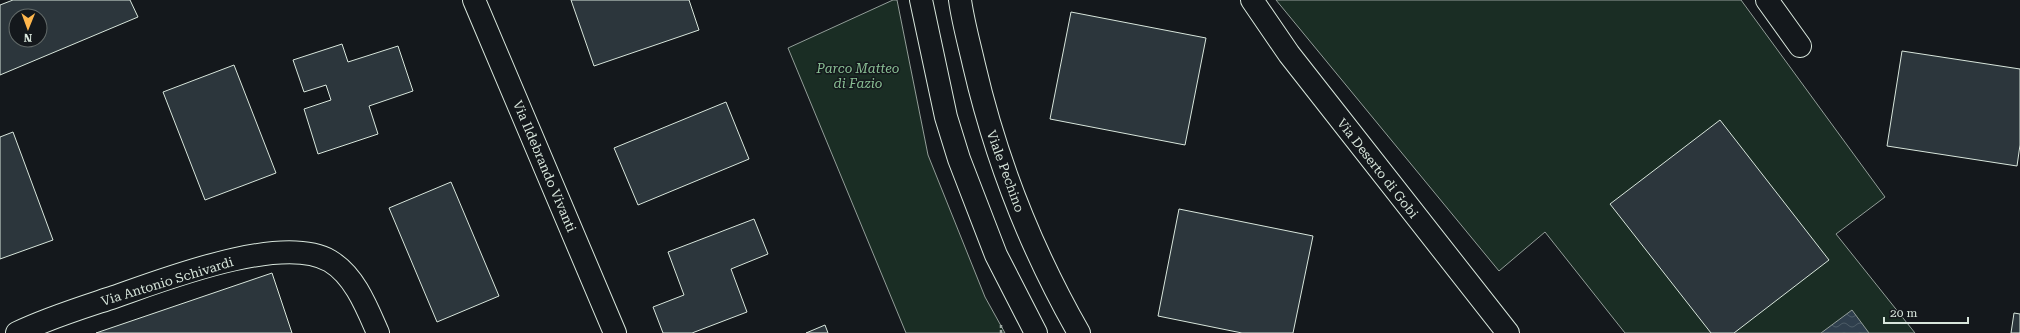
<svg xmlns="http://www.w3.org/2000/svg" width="2020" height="333" font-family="'Roboto Serif',serif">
<defs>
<pattern id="water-waves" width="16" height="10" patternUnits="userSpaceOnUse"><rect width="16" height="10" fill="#2f3f4d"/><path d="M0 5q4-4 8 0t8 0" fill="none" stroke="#4c5b66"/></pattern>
</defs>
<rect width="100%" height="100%" fill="#14181c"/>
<path fill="#1a2d24" stroke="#939e99" d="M893,0h4l31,155 57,142 20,36h-99l-118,-285z
M1276,0h465l144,197 -49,37 79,99h-290l-80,-101 -46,39z"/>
<path fill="url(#water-waves)" stroke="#939e99" d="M1852,310l17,23h-48z"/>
<path fill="#2c363c" stroke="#d8e6dc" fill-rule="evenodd" d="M13,0h117l8,17 -138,58v-70zM16,16h24v24h-24z
M571,0h118l10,30 -105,36z
M1071,12l135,26 -21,107 -135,-26z
M342,44l6,18 50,-16 15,45 -44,15 9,28 -60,20 -14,-45 27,-9 -5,-15 -22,7 -11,-32z
M1902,51l118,18v76l-3,21 -130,-20z
M234,65l42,108 -71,27 -42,-108z
M726,102l23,57 -111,46 -24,-57z
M1720,120l109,140 -95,73h-23l-101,-129z
M13,132l40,108 -53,19v-122z
M451,182l48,114 -62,26 -48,-114z
M1179,209l134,27 -20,97h-51l-84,-17z
M754,219l14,35 -37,15 16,43 -55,21h-29l-10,-26 31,-12 -16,-43z
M272,273l20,60h-196z
M2014,313l6,1v19h-9z
M825,325l3,8h-22z"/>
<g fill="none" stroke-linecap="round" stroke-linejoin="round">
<defs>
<path id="minor" d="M474,0l141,333
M921,0l25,117 13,42 37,96 40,78
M960,0c3,22 9,43 14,65 22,95 57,184 105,268
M1252,0l37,54 219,279
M1767,0l33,46
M17,333c31,-15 64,-25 97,-36 49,-17 168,-64 216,-36 25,15 37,47 48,72"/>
</defs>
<use href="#minor" stroke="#d8e6dc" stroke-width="24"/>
<path stroke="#9da8a2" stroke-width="2.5" stroke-dasharray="3 2" stroke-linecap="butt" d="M1001,333v-9"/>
<use href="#minor" stroke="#14181c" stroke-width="22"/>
</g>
<g text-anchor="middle" stroke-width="3" stroke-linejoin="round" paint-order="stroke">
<g font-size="13" font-style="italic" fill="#8ac095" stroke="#14181c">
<text x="858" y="73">Parco Matteo<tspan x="858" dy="15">di Fazio</tspan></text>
</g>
<g font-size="13" fill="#d8e6dc" stroke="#14181c">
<text transform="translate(545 166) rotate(67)" y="5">Via Ildebrando Vivanti</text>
<text transform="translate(1378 168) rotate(52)" y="5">Via Deserto di Gobi</text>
<text transform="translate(1006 171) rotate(70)" y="5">Viale Pechino</text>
<text transform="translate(167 281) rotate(-17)" y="5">Via Antonio Schivardi</text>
</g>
</g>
<g transform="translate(28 28) rotate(181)"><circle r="19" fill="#14181c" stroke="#626a69"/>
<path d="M0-3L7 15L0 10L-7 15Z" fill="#ffb74d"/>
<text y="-6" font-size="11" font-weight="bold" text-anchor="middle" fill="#d8e6dc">N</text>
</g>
<path d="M1884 317v6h84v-6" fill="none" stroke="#d8e6dc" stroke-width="2"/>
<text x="1890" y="317" font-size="12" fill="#d8e6dc" stroke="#14181c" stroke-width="3" paint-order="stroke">20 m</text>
</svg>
